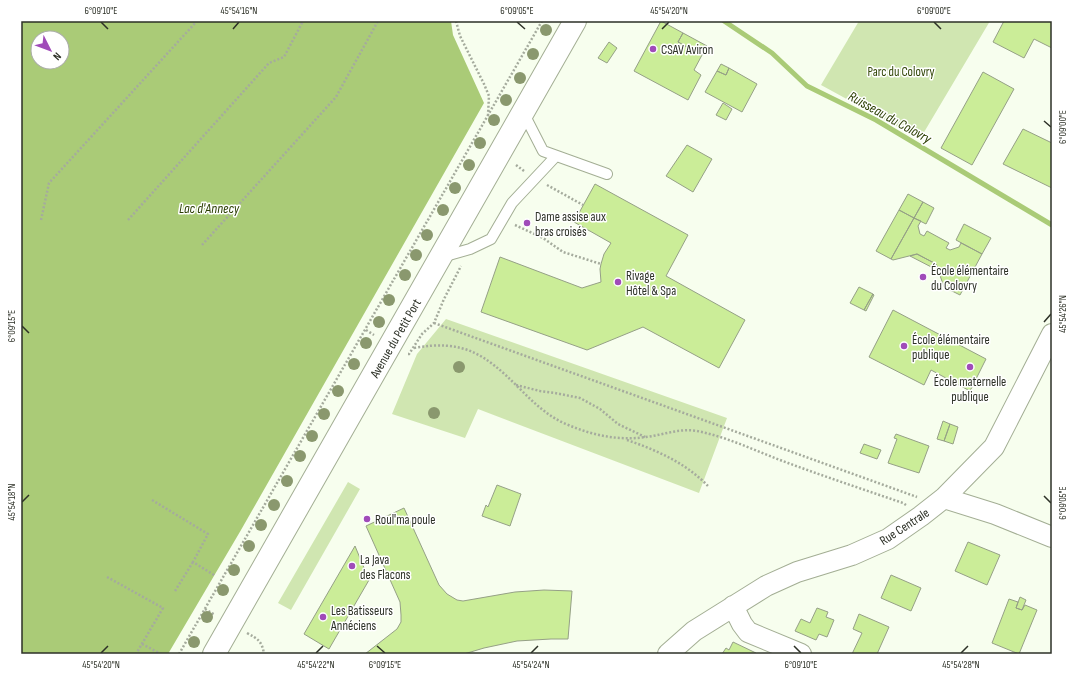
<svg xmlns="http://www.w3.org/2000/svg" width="1073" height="675" font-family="'Sofia Sans Condensed',sans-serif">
<rect width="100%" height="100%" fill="#f7feee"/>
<path fill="#d0e6b1" d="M859,21h131l-70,118 -99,-54z
M446,319l281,99 -28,75 -221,-84 -13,29 -73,-24 25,-60z
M348,482l12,7 -69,121 -13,-7z"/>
<path fill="#aacb77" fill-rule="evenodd" d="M21,21h430l2,14 31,68 -243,427 -73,124h-147zM38,38h24v24h-24z"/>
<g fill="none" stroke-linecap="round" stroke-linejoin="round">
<path stroke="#aacb77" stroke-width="5" d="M724,21l48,32 35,33 69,34 176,105"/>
</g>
<path fill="#cbed98" stroke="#95a086" d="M661,21l22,12 -5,9 24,13 -8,15 7,5 -13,25 -54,-29z
M1004,21h48v27l-18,-9 -10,19 -31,-16z
M683,33l24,13 -5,9 -24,-13z
M609,42l8,6 -10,15 -9,-5z
M721,64l8,4 -3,7 -9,-4z
M729,68l28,16 -15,28 -37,-20 12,-21 9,4z
M983,72l31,17 -42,76 -31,-17z
M723,103l9,6 -6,11 -10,-5z
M1023,129l29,14v45l-49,-24z
M687,145l25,14 -19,33 -27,-16z
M595,184l93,51 -22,41 79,44 -26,48 -76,-41 -56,23 -106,-38 19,-55 82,31 19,-6 -1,-13 1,-5 3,-10 7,-11 -37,-21z
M908,194l15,8 -9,16 -15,-8z
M923,202l11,6 -8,16 -12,-6z
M899,210l15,8 -23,41 -15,-8z
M914,218l7,3 -3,5 2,8 4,2 3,-5 22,12 -3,5 4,2 9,-3 2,-4 21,11 -22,41 -16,-8 -8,-23 -19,-10 -24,6 -2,-1z
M964,224l27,14 -9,16 -26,-14z
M917,254l19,10 3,7 -29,-15z
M859,287l14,7 -9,16 -14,-7z
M873,294l1,1 -8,16 -2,-1z
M893,310l93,49 -16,32 -39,-21 -7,15 -55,-28z
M943,421l7,3 -6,17 -7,-2z
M950,424l8,3 -5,17 -9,-3z
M896,434l33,12 -10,27 -31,-10 9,-24 -3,-1z
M864,444l17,6 -4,9 -17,-6z
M497,485l24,9 -11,32 -28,-10 4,-11 2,2z
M404,508l35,77 8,9 10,6 6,1 52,-9 29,-2 28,1 -4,48h-17l-34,2 -33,7 -20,6h-99l32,-25 4,-7v-7l-1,-13 -34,-76z
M968,542l32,13 -13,30 -32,-14z
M355,546l14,34 -40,69 -25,-15z
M891,575l30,13 -10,23 -30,-13z
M1020,597l6,3 -4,10 -6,-2z
M1009,599l9,3 -2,6 6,2 3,-5 12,5 -18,44 -27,-11z
M817,608l11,4 -2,5 8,3 -7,17 -8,-3 -3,6 -21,-9 6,-12 9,4z
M859,614l30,13 -12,27h-25l10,-21 -9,-4z
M733,642l23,11v1h-34l4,-6 3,2z"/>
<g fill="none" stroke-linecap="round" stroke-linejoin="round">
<defs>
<path id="lane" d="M523,112l20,39 64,23
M442,257l28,-8 21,-10 21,-36 44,-47"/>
<path id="street" d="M944,498l51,16 57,23
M733,606l9,18 6,8 53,22
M668,654l26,-23 72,-45 31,-14 55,-17 36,-16 33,-23 23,-18 50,-51 58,-113"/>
<path id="secondary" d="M214,654l361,-633"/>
</defs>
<use href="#lane" stroke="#a3ae94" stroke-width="12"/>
<use href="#street" stroke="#a3ae94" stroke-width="22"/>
<use href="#secondary" stroke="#a3ae94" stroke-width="24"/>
<path stroke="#a5ab9d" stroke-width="2.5" stroke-dasharray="2 2" stroke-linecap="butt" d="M456,21l4,15 24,48 5,12 -1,19
M516,165l8,6
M547,185l36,20
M41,220l8,-37 148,-162
M128,220l141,-157 15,-6 19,-36
M515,225l28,13 20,14 38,12
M202,245l134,-148 42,-76
M434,323l483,174
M366,330l8,5
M414,348c49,-9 71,6 104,39 15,15 29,29 48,37 25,11 52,17 80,13 17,-2 33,-9 51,-6 31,6 61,21 91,32 38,14 77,27 115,40l3,2
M408,354h1l13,-20 12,-11 10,-24 17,-33
M516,385l24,6 15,2 25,5 20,11 18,15 27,13
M627,440c29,10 59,23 81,46
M152,500l56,34 -15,28 21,13
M107,577l56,31 -27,46
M175,591l18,-29
M205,609l10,6
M247,633c11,6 15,8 17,21
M142,644l19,10
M179,654l363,-633"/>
<use href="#lane" stroke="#fff" stroke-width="10"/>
<use href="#street" stroke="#fff" stroke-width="20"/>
<use href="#secondary" stroke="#fff" stroke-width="22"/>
</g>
<g fill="#8a986e">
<circle cx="546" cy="30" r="6"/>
<circle cx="533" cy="54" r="6"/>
<circle cx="520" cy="78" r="6"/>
<circle cx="506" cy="100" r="6"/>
<circle cx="494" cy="120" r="6"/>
<circle cx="480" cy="143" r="6"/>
<circle cx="469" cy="165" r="6"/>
<circle cx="455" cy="188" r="6"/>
<circle cx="443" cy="210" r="6"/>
<circle cx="427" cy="235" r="6"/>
<circle cx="416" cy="255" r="6"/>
<circle cx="405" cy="275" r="6"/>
<circle cx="389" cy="300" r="6"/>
<circle cx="379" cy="322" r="6"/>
<circle cx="366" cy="343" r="6"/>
<circle cx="354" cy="364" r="6"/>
<circle cx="459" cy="367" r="6"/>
<circle cx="338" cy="391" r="6"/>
<circle cx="434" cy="413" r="6"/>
<circle cx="324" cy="414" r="6"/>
<circle cx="312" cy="436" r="6"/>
<circle cx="300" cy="456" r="6"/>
<circle cx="287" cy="481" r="6"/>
<circle cx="274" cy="505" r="6"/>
<circle cx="261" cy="525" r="6"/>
<circle cx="249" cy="546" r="6"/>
<circle cx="234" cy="570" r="6"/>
<circle cx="223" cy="590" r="6"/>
<circle cx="207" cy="617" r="6"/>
<circle cx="194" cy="642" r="6"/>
</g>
<path fill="none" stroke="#2d3127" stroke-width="1.5" d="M101,22l7,7M517,22l8,7M934,22l7,7M233,29l6,-7M662,29l7,-7M1044,121l7,6M1044,322l7,-8M22,326l7,7M1044,496l7,7M22,502l7,-7M377,646l8,7M794,646l7,7M101,653l7,-7M316,653l7,-7M531,653l7,-7M961,653l7,-7"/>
<g fill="#a04bb9" stroke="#fff" stroke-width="1.5">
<circle cx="653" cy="49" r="4"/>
<circle cx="527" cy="223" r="4"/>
<circle cx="923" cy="277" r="4"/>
<circle cx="618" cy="282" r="4"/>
<circle cx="904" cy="346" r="4"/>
<circle cx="970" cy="367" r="4"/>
<circle cx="367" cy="519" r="4"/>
<circle cx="352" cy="566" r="4"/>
<circle cx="323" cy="617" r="4"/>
</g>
<g text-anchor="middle" stroke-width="3" stroke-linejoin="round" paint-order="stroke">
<g font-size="13" fill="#2d3127" stroke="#fff" text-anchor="start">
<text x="661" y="54">CSAV Aviron</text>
<text x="535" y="221">Dame assise aux<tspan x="535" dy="15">bras croisés</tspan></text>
<text x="931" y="275">École élémentaire<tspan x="931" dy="15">du Colovry</tspan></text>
<text x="626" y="280">Rivage<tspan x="626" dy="15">Hôtel &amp; Spa</tspan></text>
<text x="912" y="344">École élémentaire<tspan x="912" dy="15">publique</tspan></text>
<text x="970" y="386" text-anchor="middle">École maternelle<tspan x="970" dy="15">publique</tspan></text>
<text x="375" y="524">Roul'ma poule</text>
<text x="360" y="564">La Java<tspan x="360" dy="15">des Flacons</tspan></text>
<text x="331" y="615">Les Batisseurs<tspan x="331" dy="15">Annéciens</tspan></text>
</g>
<g font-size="13" fill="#314506" stroke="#fff">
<text x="901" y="76">Parc du Colovry</text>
</g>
<g font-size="13" fill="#2d3127" stroke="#fff">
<text transform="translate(395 338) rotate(-60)" y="5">Avenue du Petit Port</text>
<text transform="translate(904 526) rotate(-33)" y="5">Rue Centrale</text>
</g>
<g font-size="14" font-style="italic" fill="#2a3d00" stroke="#fff">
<text transform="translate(890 117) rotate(29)" y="5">Ruisseau du Colovry</text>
<text x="209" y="213">Lac d'Annecy</text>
</g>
</g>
<rect width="1073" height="675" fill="none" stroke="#ffffff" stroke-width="44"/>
<g transform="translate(50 50) rotate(132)"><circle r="19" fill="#ffffff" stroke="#abada9"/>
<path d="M0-3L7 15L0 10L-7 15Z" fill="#a04bb9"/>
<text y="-6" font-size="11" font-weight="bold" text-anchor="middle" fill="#2d3127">N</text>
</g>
<rect x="22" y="22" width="1029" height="631" fill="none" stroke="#2d3127" stroke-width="1.5"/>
<g font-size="10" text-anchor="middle" fill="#2d3127">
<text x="101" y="14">6°09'10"E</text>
<text x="239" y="14">45°54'16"N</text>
<text x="517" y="14">6°09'05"E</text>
<text x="669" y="14">45°54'20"N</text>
<text x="934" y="14">6°09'00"E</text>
<text transform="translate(1062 127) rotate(-90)" y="4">6°09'00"E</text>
<text transform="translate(1062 314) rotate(-90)" y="4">45°54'26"N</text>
<text transform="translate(11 326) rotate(-90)" y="4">6°09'15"E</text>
<text transform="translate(11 502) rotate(-90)" y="4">45°54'18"N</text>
<text transform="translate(1062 503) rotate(-90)" y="4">6°09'05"E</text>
<text x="101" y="668">45°54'20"N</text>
<text x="316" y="668">45°54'22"N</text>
<text x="385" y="668">6°09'15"E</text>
<text x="531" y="668">45°54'24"N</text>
<text x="801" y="668">6°09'10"E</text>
<text x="961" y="668">45°54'28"N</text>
</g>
</svg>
